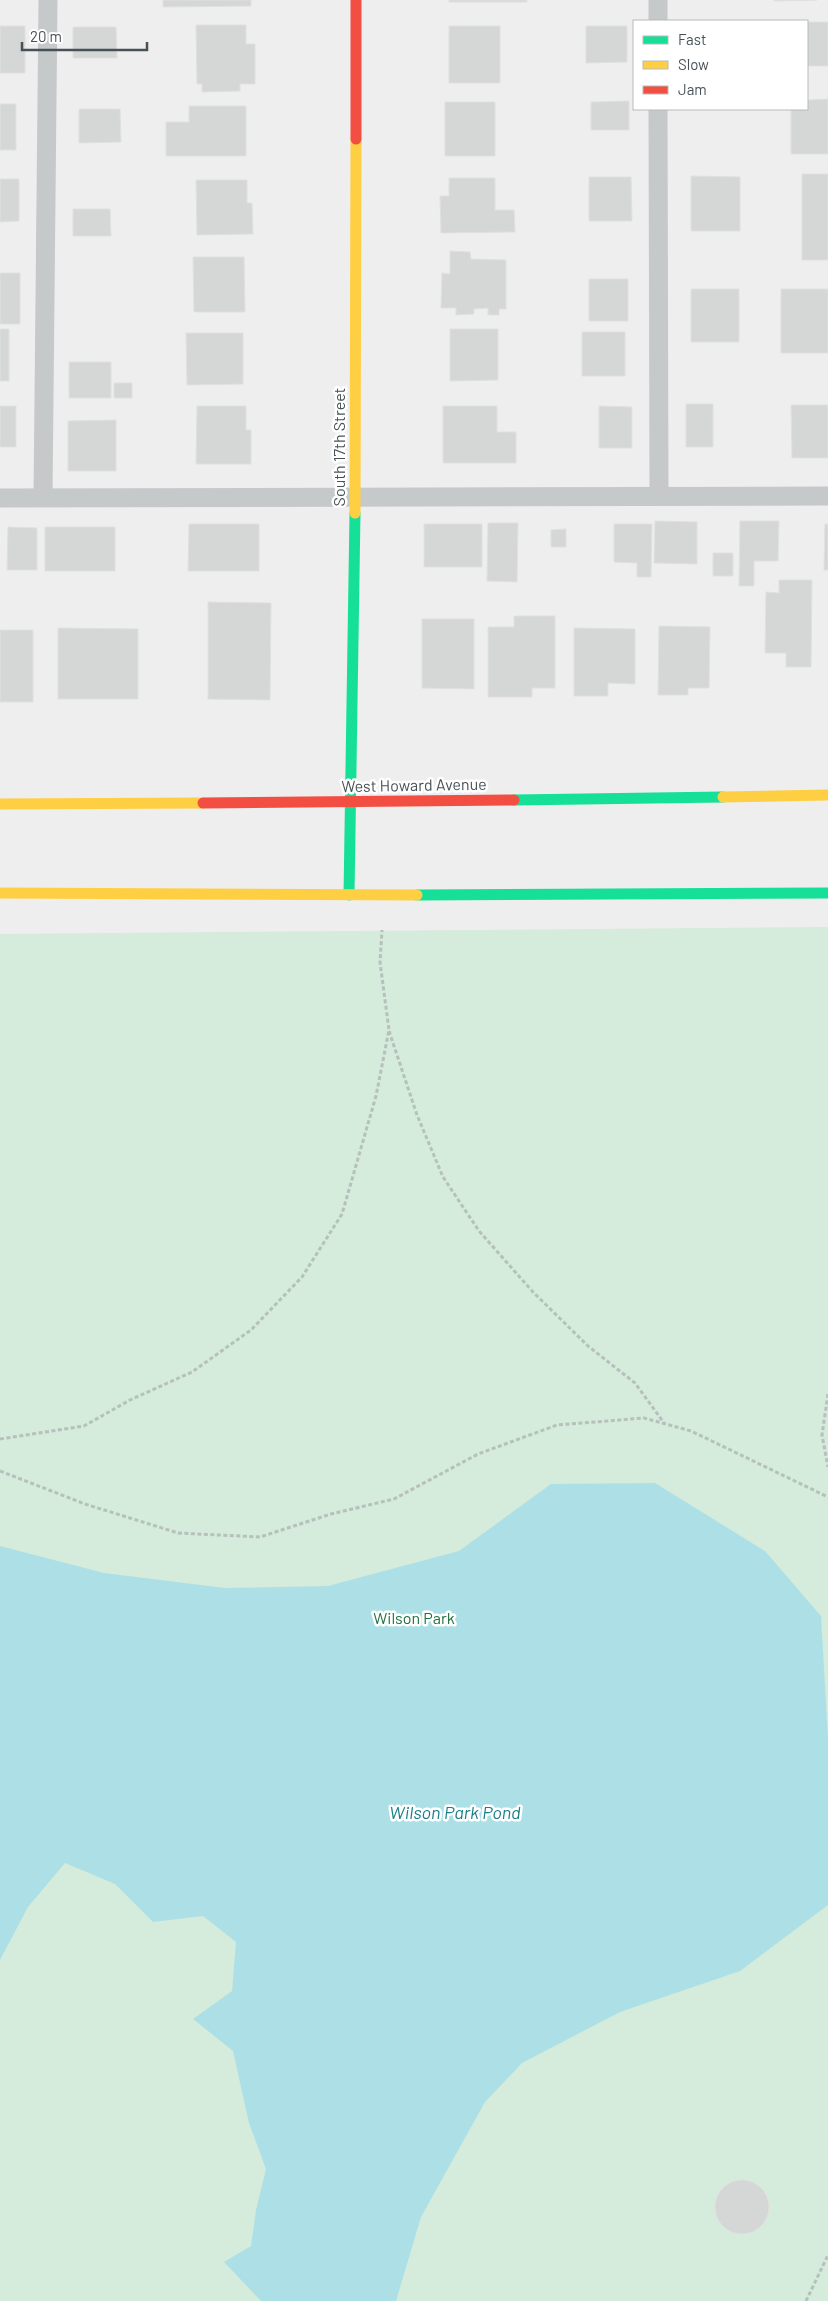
<svg xmlns="http://www.w3.org/2000/svg" width="828" height="2301" font-family="Barlow,sans-serif">
<rect width="100%" height="100%" fill="#efeeee"/>
<path fill="#d5ebdb" d="M828,927v1374h-828v-1367z"/>
<path fill="#ade0e6" d="M655,1483l110,68 56,65 7,123v166l-88,66 -120,41 -98,51 -37,39 -64,115 -25,84h-135l-37,-39 27,-16 5,-36 10,-41 -17,-46 -16,-72 -40,-32 39,-28 4,-49 -33,-26 -50,6 -38,-38 -50,-21 -37,44 -28,53v-414l104,27 121,15 103,-2 131,-35 92,-67z"/>
<path fill="#d5d6d6" stroke="#e0e0e1" d="M163,0h88v6l-88,1z
M449,0h78v2h-78z
M774,0h43l-43,1z
M807,22h21v44h-21z
M196,25h50v19h9v40h-15v7l-38,1v-8h-5z
M0,26h25v47h-25z
M449,26h51v57h-51z
M586,26h41v36l-41,1z
M73,27h43l1,31h-44z
M828,99v55h-37v-45h16v-9z
M629,101v29h-38v-28z
M445,102h50v54h-50z
M0,104h16v46h-16z
M189,106h57v50h-80v-34h23z
M79,109h41l1,33 -42,1z
M802,174h26v86h-26z
M691,176l49,1v54h-49z
M589,177h42l1,44h-43z
M449,178h46v32h19l1,22 -74,1 -1,-37h9z
M0,179h19v42l-19,1z
M196,180h51v23h5l1,31 -56,1z
M73,209h37l1,27h-38z
M450,251l20,1 1,7 35,1v49h-7v6h-11v-7l-14,1v5l-18,1v-7h-15l1,-35 8,1z
M193,257h51l1,55h-51z
M0,273h20v51h-20z
M589,279h39v42h-39z
M691,289h48v53h-48z
M781,289h47v64h-47z
M0,329h9v52h-9z
M450,329h48v51l-48,1z
M582,332h43v44h-43z
M186,333h57v51l-56,1z
M69,362h42v36h-42z
M114,383h18v15h-18z
M686,404h27v43h-27z
M791,405h37v53h-36z
M0,406h16v41h-16z
M197,406h49v24h5v34h-55z
M443,406h54v26h19v31h-73z
M599,406l33,1v41h-33z
M116,420v51h-48v-50z
M655,521l42,1v42l-43,-1z
M740,521h39l-1,40h-24v25h-15z
M488,523h30l-1,59 -30,-1z
M189,524h70v47h-71z
M424,524h58v43h-58z
M614,524h38l-1,53h-14v-14l-23,-1z
M825,524h3v46h-4z
M8,527l29,1v42h-30z
M45,527h70v44h-70z
M566,529v18h-15v-17z
M713,553h20v23h-20z
M779,580h33l-1,87h-25v-14h-21l1,-61 13,1z
M208,602l63,1 -1,97 -62,-1z
M514,616h41v72h-23v9h-44v-70h26z
M422,619h52v70l-52,-1z
M659,626l51,1 -1,61h-21v7h-30z
M58,628l80,1v70h-80z
M574,628l61,1v55l-27,-1v13h-34z
M0,630h33v72h-33z
M715 2207a27 27 0 1 1 54 0a27 27 0 1 1-54 0Z"/>
<g fill="none" stroke-linecap="round" stroke-linejoin="round">
<path stroke="#b6c0bc" stroke-width="3" stroke-dasharray="4 2.5" stroke-linecap="butt" d="M389,1031l28,84 26,62 36,54 54,61 55,54 47,37 29,40
M828,1394l-6,41 6,32
M0,1439l84,-13 46,-26 62,-28 59,-42 51,-53 40,-63 34,-118 13,-66 -9,-68 2,-32
M0,1471l85,33 93,29 82,4 71,-23 63,-15 84,-45 79,-29 87,-7 47,13 137,66
M806,2301l22,-46"/>
<path stroke="#c6c9c9" stroke-width="19" d="M658,0v21
M658,109l1,387
M43,497l5,-497
M0,498l828,-2"/>
<path stroke="#16e098" stroke-width="11" d="M514,800l209,-3
M349,895l6,-382
M417,895l411,-2"/>
<path stroke="#ffcf43" stroke-width="11" d="M355,513l1,-374
M723,797l105,-2
M0,804l203,-1
M0,893l417,2"/>
<path stroke="#f24e42" stroke-width="11" d="M356,139v-139
M203,803l311,-3"/>
</g>
<g text-anchor="middle" stroke-width="5" stroke-linejoin="round" paint-order="stroke">
<g font-size="16" fill="#475258" stroke="#fff">
<text transform="translate(339 447) rotate(-90)" y="6">South 17th Street</text>
<text transform="translate(414 785) rotate(-1)" y="6">West Howard Avenue</text>
</g>
<g font-size="16" fill="#207240" stroke="#fff">
<text x="414" y="1624">Wilson Park</text>
</g>
<g font-size="18" font-style="italic" fill="#1a7f8a" stroke="#fff">
<text x="455" y="1819">Wilson Park Pond</text>
</g>
</g>
<rect x="633" y="20" width="175" height="90" fill="#ffffff" stroke="#b5babc"/>
<rect x="643" y="36" width="25" height="8" fill="#16e098" stroke="#b5babc"/>
<text x="678" y="45" font-size="15" fill="#475258">Fast</text>
<rect x="643" y="61" width="25" height="8" fill="#ffcf43" stroke="#b5babc"/>
<text x="678" y="70" font-size="15" fill="#475258">Slow</text>
<rect x="643" y="86" width="25" height="8" fill="#f24e42" stroke="#b5babc"/>
<text x="678" y="95" font-size="15" fill="#475258">Jam</text>
<path d="M22 42v8h125v-8" fill="none" stroke="#475258" stroke-width="2.5"/>
<text x="30" y="42" font-size="15" fill="#475258" stroke="#ffffff" stroke-width="4" paint-order="stroke">20 m</text>
</svg>
